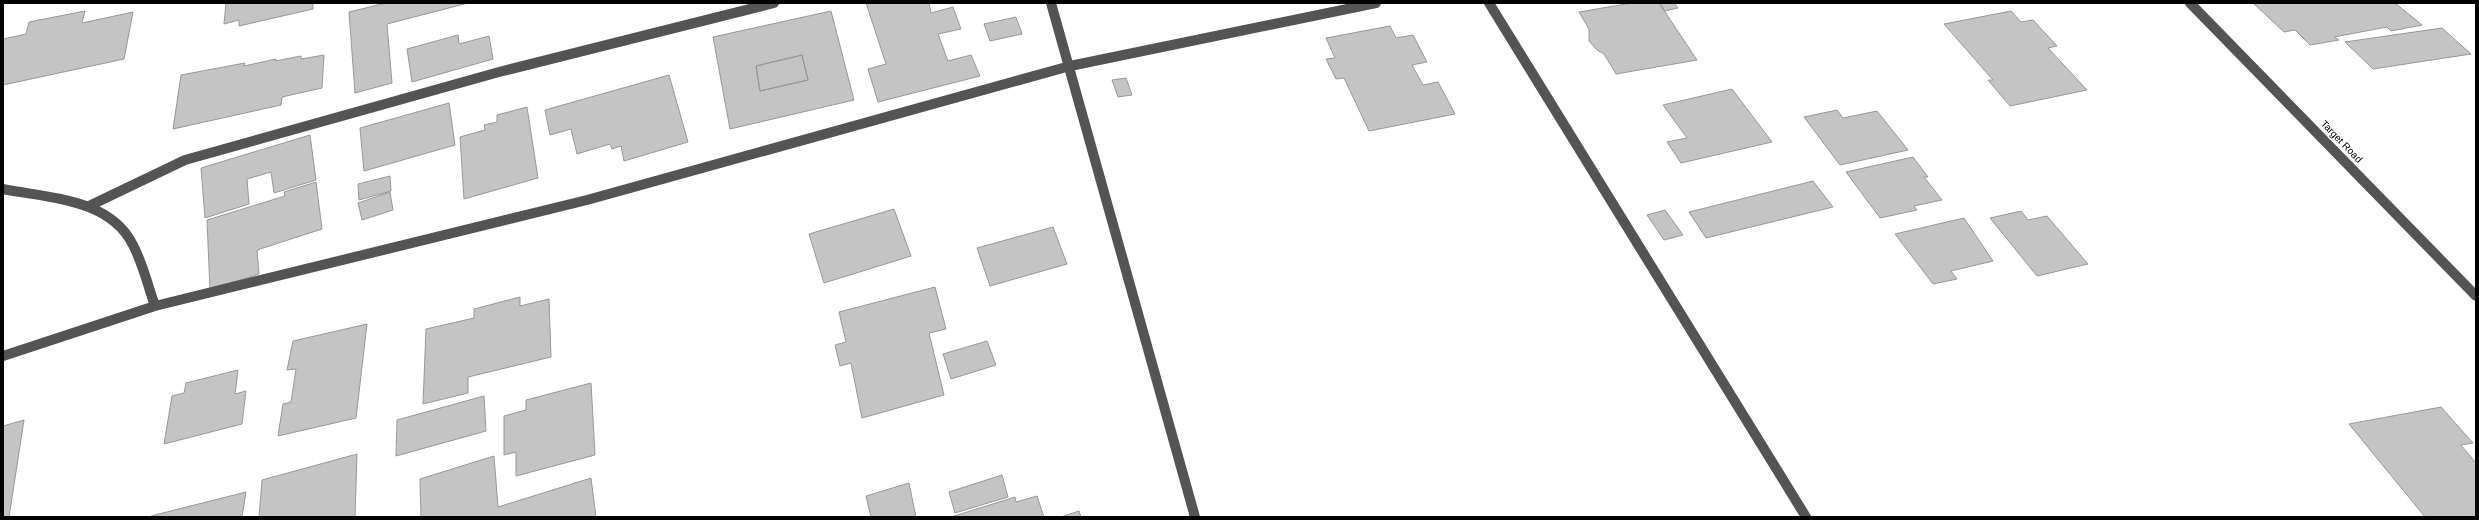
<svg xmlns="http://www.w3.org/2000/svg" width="2479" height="520" font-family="Arial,sans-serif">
<rect width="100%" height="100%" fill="#fff"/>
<path fill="#c4c4c4" stroke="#989898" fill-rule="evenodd" d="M226,3h87v6l-74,17v-6l-15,4z
M386,3h82l-81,21 5,59 -37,10 -6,-81z
M866,3h63l2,10 22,-6 8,22 -23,5 10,27 23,-6 9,21 -102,26 -10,-33 18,-5z
M1632,3h27l38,57 -81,14 -12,-20 -7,-4 -8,-9v-12l-10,-17z
M1660,3h14l4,5 -13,3z
M2253,3h142l27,22 -31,6 -4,-4 -53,10 5,3 -29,5 -15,-15 -11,2z
M85,11l-3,12 51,-11 -9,47 -121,26v-46l23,-5 3,-12z
M831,11l23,89 -124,29 -17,-92zM802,55l6,25 -48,11 -4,-25z
M2011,11l10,11 12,-2 24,26 -9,2 39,42 -77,16 -22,-26h5l-49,-56z
M1016,17l6,17 -32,7 -6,-17z
M1390,26l6,12 17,-3 14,27 -15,3 11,20 15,-3 17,32 -86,17 -25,-53 -8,1 -10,-20 9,-1 -9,-20z
M2442,28l29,26 -98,15 -28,-27z
M458,35l1,9 30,-8 4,23 -81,23 -5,-33z
M324,55l-2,33 -40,9 -1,8 -108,24 8,-54 64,-12 -1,3 32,-7 -1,2 26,-5v3z
M802,55l6,25 -48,11 -4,-25z
M669,75l19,67 -64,19 -3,-15 -9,3 -2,-5 -33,10 -6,-25 -21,6 -5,-25z
M1126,78l6,17 -14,2 -6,-17z
M1732,89l40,53 -91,21 -14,-21 20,-4 -24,-33z
M449,103l6,42 -91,26 -4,-43z
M527,107l11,71 -74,21 -4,-62 25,-7 -1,-5 13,-3v-7z
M1837,110l6,8 34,-7 31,39 -68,15 -36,-48z
M310,135l6,45 -42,13 -3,-21 -24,7 2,25 -44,14 -4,-50z
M1913,157l15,20h-4l18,23 -28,6 3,4 -37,8 -34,-46z
M390,176l1,15 -32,9 -1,-16z
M1813,181l20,26 -127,31 -17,-26z
M316,182l6,47 -65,21 2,24 -49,16 -3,-70 78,-24 -1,-4z
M390,192l3,18 -31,10 -4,-17z
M894,209l17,47 -87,27 -15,-49z
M1665,210l18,25 -19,5 -17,-25z
M2021,211l7,9 19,-4 41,48 -51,12 -47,-58z
M1964,218l29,43 -42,10 6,8 -24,5 -38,-50z
M1053,227l14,37 -77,22 -13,-38z
M935,287l11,42 -17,4 15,62 -82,23 -11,-55 -11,3 -5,-21 11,-3 -7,-30z
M520,297v9l29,-7 2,58 -83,20v16l-45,11 3,-75 48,-11v-9z
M367,324l-11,94 -78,18 5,-32 8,-2 5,-33 -9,1 6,-29z
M987,341l9,24 -45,14 -8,-25z
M238,370l-3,24 11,-3 -4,33 -78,20 8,-48 12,-3 2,-10z
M591,383l4,72 -79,21v-24l-12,3v-39l22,-6v-10z
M484,396l2,35 -90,25 1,-36z
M2441,407l32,36 -12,2 15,18v54h-51l-76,-93z
M24,420l-15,97h-6v-91z
M357,454l-2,63h-96l3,-37z
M494,456l4,51 93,-29 5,39h-175l-1,-38z
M1002,475l6,22 -53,16 -6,-21z
M909,483l7,34h-45l-5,-21z
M246,492l-4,25h-91v-1z
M1037,496l7,21h-93l64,-20 1,5z
M1079,511l2,6h-20z"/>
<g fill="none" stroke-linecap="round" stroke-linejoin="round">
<path stroke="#545454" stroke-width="10" d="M1051,3l144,514
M1489,3l317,514
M2190,3l286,293
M3,189c44,9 107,9 130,56 10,19 15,41 22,61
M89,206l96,-46 314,-88 275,-69
M3,356l152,-50 432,-106 483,-134 306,-63"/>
</g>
<g text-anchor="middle" stroke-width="3" stroke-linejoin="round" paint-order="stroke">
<g font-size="10" fill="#000" stroke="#fff">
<text transform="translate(2342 141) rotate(46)" y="4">Target Road</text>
</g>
</g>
<rect width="2479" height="520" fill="none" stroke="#000000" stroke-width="8"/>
</svg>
